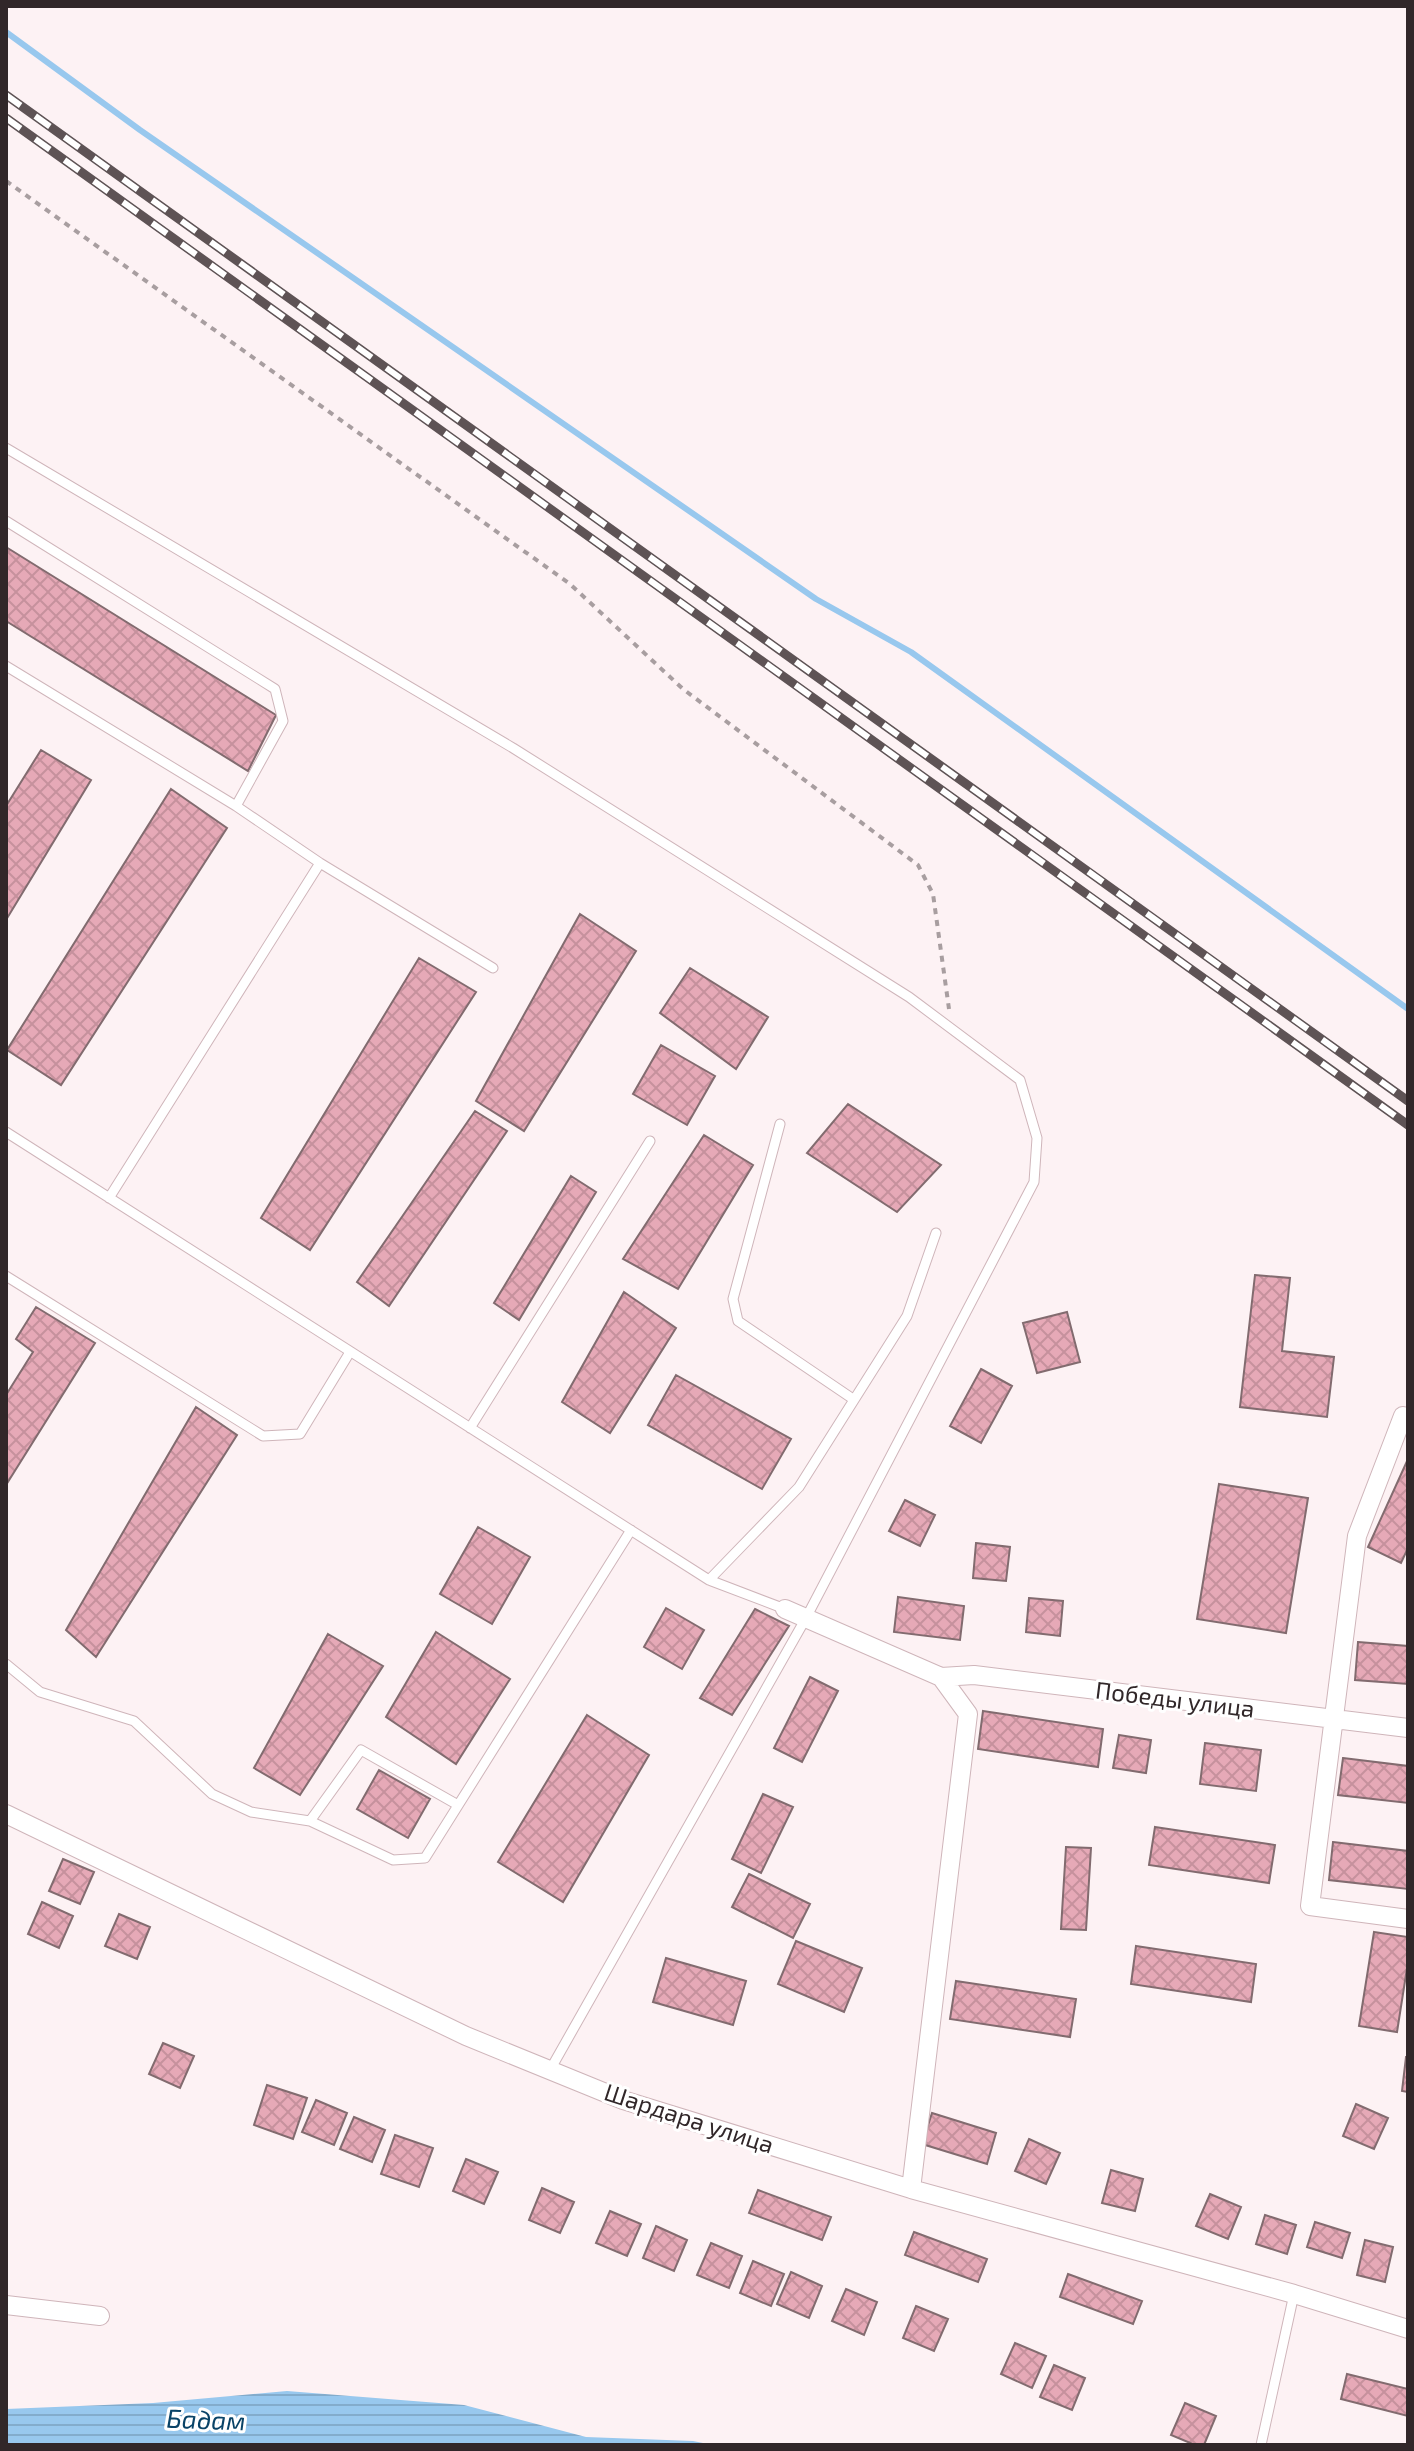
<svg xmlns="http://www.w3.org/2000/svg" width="1414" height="2451" font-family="'Exo 2',sans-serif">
<defs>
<pattern id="water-rules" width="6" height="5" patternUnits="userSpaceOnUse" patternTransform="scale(2)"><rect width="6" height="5" fill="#98c8ee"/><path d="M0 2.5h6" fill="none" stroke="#83accc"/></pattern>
<pattern id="building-cross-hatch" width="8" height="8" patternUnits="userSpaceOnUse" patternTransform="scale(2)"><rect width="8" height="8" fill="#e6a9b7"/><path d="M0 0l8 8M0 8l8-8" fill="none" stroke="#c6919d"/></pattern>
</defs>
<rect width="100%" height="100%" fill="#fdf2f4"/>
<path fill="url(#water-rules)" d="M287,2391l177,14 122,32 107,4 20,4h-707v-36l147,-6z"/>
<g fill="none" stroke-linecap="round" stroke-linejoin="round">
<path stroke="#98c8ee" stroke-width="6" d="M6,32l134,98 676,469 95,53 497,357"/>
</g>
<path fill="url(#building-cross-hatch)" stroke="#826b6f" stroke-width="2" d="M6,547l270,168 -28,56 -242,-150z
M41,750l50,30 -85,140v-114z
M171,789l56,39 -166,257 -54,-35z
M580,914l56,37 -112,180 -48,-30z
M419,958l57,34 -166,258 -49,-32z
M690,968l78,49 -32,52 -76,-56z
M661,1045l54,31 -28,49 -54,-31z
M848,1104l93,61 -44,47 -90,-59z
M475,1111l32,20 -118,175 -32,-24z
M704,1135l49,30 -75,124 -55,-30z
M571,1176l25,16 -77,128 -25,-17z
M1255,1275l35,3 -8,73 52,6 -7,60 -87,-10z
M624,1292l52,36 -66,105 -48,-31z
M36,1307l59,36 -89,142v-90l27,-43 -17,-13z
M1067,1312l13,50 -43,11 -14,-50z
M981,1369l31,17 -31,57 -31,-17z
M676,1375l115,64 -29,50 -114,-64z
M196,1407l41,28 -141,222 -30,-27z
M1408,1459v89l-7,15 -33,-16z
M1219,1484l89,14 -22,135 -89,-14z
M905,1500l30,15 -15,31 -31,-15z
M478,1527l52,30 -38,67 -52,-30z
M976,1543l34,4 -4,34 -33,-3z
M898,1597l66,9 -4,34 -66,-8z
M1029,1598l34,3 -3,35 -34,-4z
M666,1608l38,22 -22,39 -38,-22z
M755,1609l34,17 -57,89 -32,-17z
M436,1632l74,47 -54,85 -70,-47z
M328,1634l55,32 -83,129 -46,-27z
M1358,1642l50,4v38l-53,-4z
M810,1677l28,14 -36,71 -28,-14z
M983,1711l120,18 -5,38 -120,-18z
M587,1715l62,40 -86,147 -65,-40z
M1119,1735l32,5 -5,33 -33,-5z
M1205,1743l56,7 -5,41 -56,-7z
M1343,1758l65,8v37l-70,-8z
M379,1770l51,29 -22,39 -51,-29z
M763,1794l30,13 -32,66 -29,-14z
M1155,1827l120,18 -6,38 -120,-18z
M1333,1842l75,9v38l-79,-9z
M1066,1847l25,1 -5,82 -25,-1z
M63,1859l31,13 -14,32 -31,-13z
M749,1874l61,30 -17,34 -61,-31z
M42,1902l31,14 -14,32 -31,-14z
M119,1914l31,13 -13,32 -32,-13z
M1374,1932l34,5v25l-11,70 -38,-6z
M796,1941l66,27 -18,44 -66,-28z
M1136,1946l120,18 -5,38 -120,-18z
M666,1958l80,23 -13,44 -80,-23z
M956,1981l120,18 -6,38 -120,-18z
M163,2043l31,13 -14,32 -31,-14z
M1406,2057h2v35l-6,-1z
M267,2085l40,13 -14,41 -39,-14z
M316,2100l31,13 -13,32 -32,-13z
M1356,2104l32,14 -14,31 -31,-13z
M932,2113l64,20 -9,31 -65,-20z
M354,2117l31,13 -13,32 -32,-13z
M395,2135l38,13 -14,39 -38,-13z
M1029,2139l31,14 -14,31 -31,-13z
M466,2159l32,13 -14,32 -31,-13z
M1111,2170l32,9 -8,32 -33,-8z
M542,2188l32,14 -14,31 -31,-13z
M758,2190l73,27 -9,23 -73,-27z
M1210,2194l31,13 -13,32 -32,-13z
M610,2211l31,13 -14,32 -31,-13z
M1265,2215l31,10 -9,29 -31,-10z
M1315,2222l35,11 -8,25 -35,-11z
M656,2226l31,14 -13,31 -31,-13z
M914,2232l73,27 -9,23 -73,-27z
M1365,2240l28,7 -8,35 -28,-7z
M711,2243l31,13 -13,32 -32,-13z
M753,2261l31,13 -13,32 -31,-13z
M791,2272l31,14 -13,32 -32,-14z
M1068,2274l74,27 -9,23 -73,-27z
M846,2289l31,13 -13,33 -32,-14z
M916,2306l32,13 -14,32 -31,-13z
M1015,2343l31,13 -14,32 -31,-14z
M1054,2365l31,13 -13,32 -32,-13z
M1347,2374l61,15v27l-67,-17z
M1185,2403l31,13 -12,29h-9l-24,-10z"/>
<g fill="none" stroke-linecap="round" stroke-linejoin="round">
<defs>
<path id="lane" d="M6,448l507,300 396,249 111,83 17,58 -3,44 -228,436 -256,452
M6,521l269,168 8,32 -47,85
M6,666l230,140 84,57 173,105
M780,1124l-47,175 5,22 115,78
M6,1132l703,448 76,29
M109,1198l211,-335
M6,1276l257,160 37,-2 50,-82
M470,1428l180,-287
M709,1580l90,-93 108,-171 29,-83
M6,1664l34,28 94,29 78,73 39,18 59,9 83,39 32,-2 206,-328
M310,1821l51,-71 97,55
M1261,2445l33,-151"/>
<path id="street" d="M1403,1416l-46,120 -47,370 98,13
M785,1609l156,68 27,37 -57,475
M941,1677l33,-2 434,53
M6,1814l460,222 157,64 288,89 383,105 114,35
M6,2305l94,11"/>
</defs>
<use href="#lane" stroke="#cfb5ba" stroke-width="11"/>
<use href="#street" stroke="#cfb5ba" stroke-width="20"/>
<path stroke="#a89ea0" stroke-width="4" stroke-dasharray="6 6" stroke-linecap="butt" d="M6,181l564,403 113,105 235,176 15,29 16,115"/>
<use href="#lane" stroke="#fff" stroke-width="9"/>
<use href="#street" stroke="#fff" stroke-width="18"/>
<defs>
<path id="rail" d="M6,95l1402,1006
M6,118l1402,1007"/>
</defs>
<use href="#rail" stroke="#5e5355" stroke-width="9"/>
<use href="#rail" stroke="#fff" stroke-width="6" stroke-dasharray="18" stroke-linecap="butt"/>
</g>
<g text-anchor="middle" stroke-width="6" stroke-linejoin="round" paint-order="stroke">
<g font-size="24" fill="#312729" stroke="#fff">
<text transform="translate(1175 1700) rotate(7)" y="8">Победы улица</text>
<text transform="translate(689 2119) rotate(18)" y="8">Шардара улица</text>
</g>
<g font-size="26" font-style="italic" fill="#094367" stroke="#fff">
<text transform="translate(206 2420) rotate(2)" y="9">Бадам</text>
</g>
</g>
<rect width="1414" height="2451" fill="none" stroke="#312729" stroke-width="16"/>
</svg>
